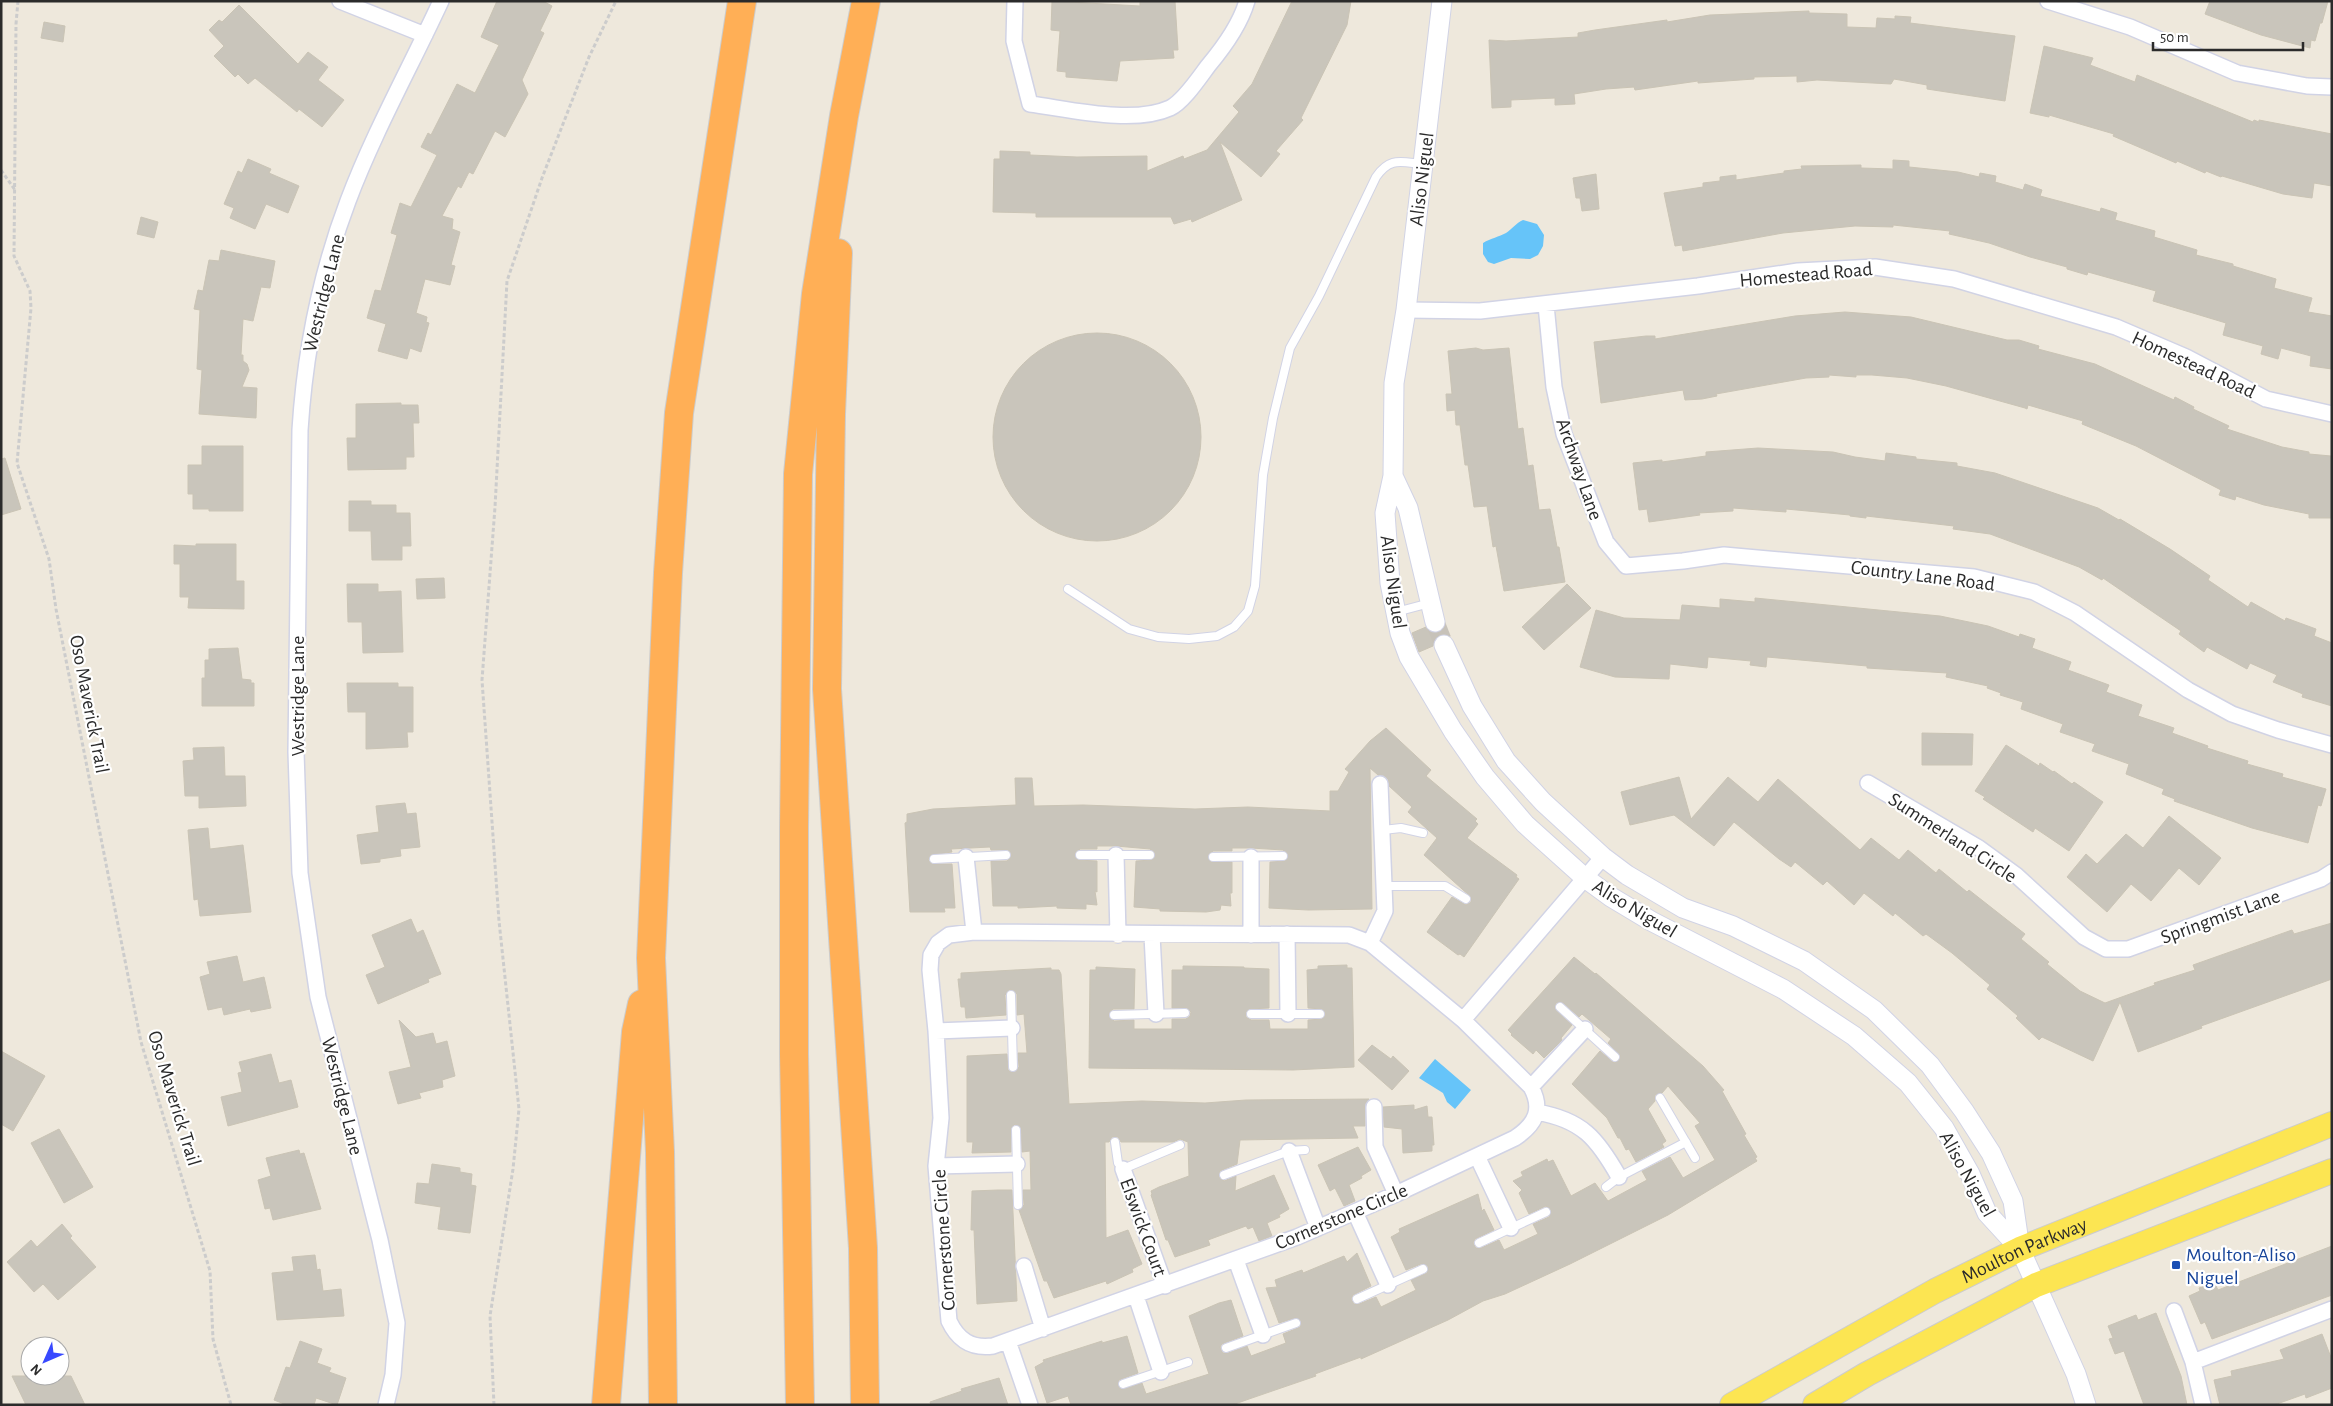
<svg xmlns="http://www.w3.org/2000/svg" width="2333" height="1406" font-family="'Alegreya Sans',sans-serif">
<rect width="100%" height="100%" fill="#eee8dc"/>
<path fill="#66c4f9" d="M1523,220l14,4 7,11 -1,11 -5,9 -8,4 -19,-1 -17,6 -6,-2 -5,-8v-11c8,-5 16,-6 23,-10 6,-4 10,-10 17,-13z
M1435,1059l36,31 -16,19 -8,-7 -4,-9 -24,-15z"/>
<path fill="#c9c5bb" stroke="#cac4b5" d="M497,1h46l9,5 -12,25 4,2 -22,47 6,14 -23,43 -10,-6 -22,43 -4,-2 -8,16 -3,-2 -16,30 11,3 -1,10 8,3 -9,33 4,1 -5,19 -25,-6 -9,34 11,4 -1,5 3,1 -8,29 -11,-4 -3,11 -29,-8 8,-27 -19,-6 8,-28 6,1 16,-56 -6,-2 9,-30 11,4 26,-52 -16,-8 7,-14 3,2 26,-51 18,9 24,-48 -18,-8z
M1052,1l88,5v-5h35l3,49h-5l1,8 -54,3 -3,20 -51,-4v-5l-9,-1 3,-40 -9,-1z
M1292,1h59l-4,24 -46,93 2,2 -27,31 4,3 -19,23 -41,-35 22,58 -50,22 -1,-3 -17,5 -3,-7h-135v-4l-43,-1 1,-53h6v-8l30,1v3l47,2 70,-1v15l36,-15 1,3 23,-9 32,-38 -6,-6 19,-22z
M2210,1h118l-6,22h-2l-5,18 -4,-1 -1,8 -49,-13 -56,-21z
M239,5l59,59 10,-12 20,15 -10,13 26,20 -22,27 -23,-18 -2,3 -42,-34 -7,6 -10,-10 -3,3 -21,-21 10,-10 -15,-16 10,-10 3,2z
M1809,11v2l38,1v13l29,1 1,-10 18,1v-3l16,1 -1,6 105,13 -10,65 -78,-12v-4l-33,-6 -3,5 -74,-4 -20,2v-6l-43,1v2l-56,4v-2l-63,9 -1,-3 -28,2 -32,5 1,10 -20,1v-7l-44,2v7l-19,1 -3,-68 17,1 72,-4v-4l17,-3 72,-10v2l43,-7z
M44,22l21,4 -2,16 -22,-4z
M2044,46l49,12 -3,7 45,17 2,-7 116,47 1,-2 5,2v-2l73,14v52l-18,-3 -2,15 -29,-4 -61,-18 -1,1 -15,-6 -1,2 -28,-12 -1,2 -63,-27 1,-2 -65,-19v2l-19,-4z
M248,159l23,10 -2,4 30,13 -11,27 -22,-9 -11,25 -25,-11 4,-10 -10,-4 14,-33 4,2z
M1893,160l16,1v6l49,5 21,5 1,-4 16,3 -1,6 28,8 2,-6 17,6 -2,6 60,16 1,-4 16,5 -2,7 40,11 -1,6 43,13 -1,5 37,9v2l43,13 -2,9 38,10 -4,14 24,4v53l-22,-3 1,-10 -30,-8 -3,11 -17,-5 2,-8 -40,-11 3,-12 -73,-22 3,-10 -68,-19 -1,3 -20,-6v-2l-37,-10 -41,-14 -40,-9 1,-3 -57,-6v2l-38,-1 -72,7 -100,18 -1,-6 -7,1 -11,-53 39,-6v-4l17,-2v-4l16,-2v5l48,-7v-2l18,-2 -1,-3 60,-1v3l32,1z
M1596,174l3,35 -17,2 -2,-13h-4l-3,-20z
M141,217l17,5 -4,16 -17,-4z
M221,250l54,11 -5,27 -9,-1 -8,34 -10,-2 -2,36h2v6l4,3 2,6 -7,17 15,1 -1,30 -57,-4 3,-44 -5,-1 3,-59 -6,-1 4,-19 5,1 6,-31 10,1z
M1845,312l66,5 96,23h12l20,6 -1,3 57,15 79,36 1,-3 19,10 -1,2 36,17 -2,3 55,18 27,5v2l22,2 1,62h-23v-4l-45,-9 -28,-9 -1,4 -16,-5 2,-5 -85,-44 -54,-22 1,-3 -55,-16 -1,4 -2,-1 -79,-22 -39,-8 -35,-3h-16v2l-27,-2v2l-23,1 -90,16 1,2 -15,3 -17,1 -2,-10 -82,13 -7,-61 52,-6h9v3l140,-23z
M993 437a104 104 0 1 1 208 0a104 104 0 1 1-208 0Z
M1476,348l7,2 26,-2 9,81 5,-1 5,38 5,-1 6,45 11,-1 7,38h2l6,35 -61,9 -8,-45 -3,1 -6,-41 -13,1 -6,-42h-3l-5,-40h-4l-1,-15 -8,1 -1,-17h6l-4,-43z
M401,403v2h17l1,18h-6l1,34h-8v12l-58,1 -1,-32h9v-34z
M202,446h41v65h-34v-2h-16v-15h-5v-29h14z
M1758,448l75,4 22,5 30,4 1,-8 30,4v2l41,4v3l38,7 103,35 21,12 1,-1 50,30 40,27 -2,4 40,27 3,-5 34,19 1,-3 30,11 -2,7 18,7v63l-30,-9 1,-3 -30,-12 4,-7 -27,-12 -3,6 -40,-22 -3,5 -25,-18 2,-3 -78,-53 -1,2 -23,-13 -89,-33 -37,-5 1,-3 -88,-10v2l-16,-2v-1l-64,-6v3l-53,-4v3l-34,2 1,2 -51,7 -2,-13 -8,1 -6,-47 29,-3v2l44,-6v-4z
M5,458l16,51 -20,6v-56z
M349,501h22v4h25v8h14l1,33h-9v14h-30l-1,-29h-22z
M196,544h40v37h8v28l-56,-1 1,-11h-9v-33h-6v-19l22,1z
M444,578l1,20 -28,1 -1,-20z
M347,584h31v8l23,-1 2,61 -40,1 -1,-31h-14z
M1567,584l24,24 -47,42 -22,-23z
M1755,598l185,18 48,10 31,11 1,-3 15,5 -3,9 39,14 -3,8 41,15 -3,7 36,13 -4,11 36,12 -2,5 36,13 -1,2 41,13 -1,3 36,10 -1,3 44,12 -5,17 -3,-1 -10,38 -56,-15 -78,-27 1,-2 -13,-5 2,-5 -38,-15 3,-10 -37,-13 3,-7 -35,-12 3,-8 -42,-15 2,-7 -23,-7 1,-2 -14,-5 1,-2 -42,-9 1,-4 -80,-5v-2l-100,-9 -1,10 -16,-2 1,-4 -43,-4 -1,11 -37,-4 -1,15 -54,-2 -35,-10 16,-57 28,8 56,2 2,-15 38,3v-9l35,3z
M1426,627l5,6h6l8,-6 3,8h-9l-4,4 -2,7 -14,6 -7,-19z
M238,648l4,31 9,1v3h3v23h-52v-28h3v-18h4v-11z
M347,683h51v4h15v45h-6l1,15 -42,2v-37h-18z
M1386,728l45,42 -5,6 51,43 -2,2 3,3 -11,14 50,37 -1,2 3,2 -55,78 -4,-3 -2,1 -31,-23 25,-35 14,8 5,-3v-5l-47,-42 13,-17 -29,-26 4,-5 -23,-21 -1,-7 -10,-4 -8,-7 2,141 -64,1 -39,-2 1,-46 15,-1 3,-7 -5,-4 -32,-2h-19v3h-19l-5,4 3,7h21v31h-2l1,13 -10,-1 -1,5 -14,2 -46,-1v-2l-26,-2 2,-46 16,-1 3,-7 -5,-4 -34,-3h-19v3h-17l-5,4 3,7 19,1v31l-2,-1 2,14 -11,-1v5l-29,-1v-2l-39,2v-2h-25l-2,-45h16l5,-6 -4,-5h-17l-1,-3 -39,2 1,3 -21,3 -3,5 4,4h20l3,44h-11l1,4h-35l-5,-89 2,-1v-8l26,-5 83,-4 -1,-27h17l2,28 49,-1 112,4 53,-2 82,4v-20h8l11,-19 -4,-3 25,-28z
M1922,733l51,1 -1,31h-50z
M2006,745l33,21 1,-3 13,9 1,-1 18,13 2,-2 29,20 -34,49 -34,-23 -2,4 -50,-33 2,-2 -10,-6z
M224,747l1,29h20l1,30 -47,2v-12h-14l-2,-35 11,-1 -1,-12z
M1679,777l12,42 37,-42 30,25 20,-23 82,71 11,-12 28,22 9,-10 28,23 3,-4 28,23 2,-2 56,44 -4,5 28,23 -2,2 33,27 25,12 50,-18 -1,-2 41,-13 -2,-5 99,-35 2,4 38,-11v56l-131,47 1,2 -64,24 -18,-50 -27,59 -51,-24 -3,3 -23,-22 2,-2 -31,-27 3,-4 -38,-32 -26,-19 -3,2 -28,-23 -2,3 -29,-23 -10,12 -27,-24 -4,4 -28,-23 -4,5 -12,-8 -45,-37 -20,24 -40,-31 -44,10 -9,-33z
M405,803l2,11 9,-1 4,34 -20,2 1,7 -21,3v3l-19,2 -4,-29 22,-3 -3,-26z
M2169,816l52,42 -22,27 -20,-17 -28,33 -20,-17 -24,28 -40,-35 19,-23 11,10 29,-30 17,14z
M208,828l2,21 33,-4 8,67 -51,4 -2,-17 -4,1 -6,-70z
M411,919l6,14 6,-3 18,44 -13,5 1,3 -51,22 -12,-29 19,-8 -13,-32z
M237,956l6,26 21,-5 7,31 -20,4 -1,-3 -26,6 -2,-8 -14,3 -8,-33 10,-3 -3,-12z
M1574,957l21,17 1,-1 107,93 21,24 -2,1 24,43 -2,1 13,22 -2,1 2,3 -89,54 -98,49 -65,30 -22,7 -35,19 -87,39v-2l-46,17 1,2 -67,23 -17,6h-161l-3,-9 -21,7 -12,-36 9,-5 -1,-2 59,-19v2l25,-7 11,37 -19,7 -1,5 3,4 21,-6 4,11 63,-20 -20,-58 30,-13 12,-3 12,36 -21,8 -2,3 3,6h5l19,-7 4,10 35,-13 -3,-9 17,-7 1,-6 -6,-3 -16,5 -13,-35 11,-1 -2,-7 27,-10 1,3 41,-17 3,6 10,-9 14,33 -18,9 -2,4 3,5h5l17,-7 5,10 35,-17 -5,-10 16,-7 1,-7 -7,-2 -15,6 -15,-33 9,-5 -1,-3 79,-35 4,17 2,-2 10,21 -19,9 -2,4 3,5h5l18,-8 5,10 34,-16 -5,-10 16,-7 2,-7 -5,-4 -17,8 -10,-21 3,-3 -9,-9 10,-5 -2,-4 26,-13 1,3 5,-2 18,36 24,-13 13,18 39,-21 -5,-9 28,-14 13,21 32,-18 -20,-34 5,-3 -32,-37 -6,7 -7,2v6l-7,8 18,32 -4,3 2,3 -28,15 -7,-13 -3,1 -6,-12h-2l-11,-20 -35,-34 28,-33 14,12 5,-3 1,-5 -12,-12 3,-4 -29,-25 -3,3 -16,-14h-7l-1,6 17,16 -11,13 1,2 -18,18 -8,-8 -3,4 -22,-19 1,-1 -4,-4z
M1347,965v3h5l2,99 -61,3 -204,-2 1,-98h6v-3l39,2 -1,40h-21l-5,6 6,6 20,-1v9h38v-10h14l4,-3 1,-4 -4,-4h-15v-38h11v-4l61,1v1l25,1v39l-20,1 -3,3v5l5,3h18l1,9h38v-9l14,-1 4,-5 -4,-5 -14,-1 -1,-38 11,-1v-3z
M1051,968v2h8l2,4 8,130 73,-3 63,2 41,-3 123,-1 -4,8v19h-12l5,12 -118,2 -3,24 -17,7 -1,6 5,4 12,-5 -1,15 39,-16 15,34 -10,6 1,2 -13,6 5,13 -13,5 -6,-14 -5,2 -2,-3 -38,14 2,5 -35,12 -7,-17h-2l-15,-45 1,-1 -1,-3 8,-4 30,-11 -1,-34 -8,-3 -7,3h-52l-3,-5h-6l-3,5h-4l1,96 22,-8 14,34 -10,5 1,3 -26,12 -1,-3 -52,17 -7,-17h-3l-25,-71 5,-5 -1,-15h8l-1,-39 -8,1 -1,-24 -6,-4 -4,4v24l-39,1 1,-11h-6v-86l40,-2 1,16 3,2 5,-1 3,-4 -1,-14h9l-3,-39 -7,1v-21l-7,-5 -5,6 1,20 -40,3 -1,-11h-4l-3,-28h3v-6z
M399,1020l17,17 17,-4 3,11 11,-3 8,35 -13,4 1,7 -24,6 2,5 -23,6 -9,-32 22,-5z
M1372,1045l19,14 2,-3 16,15 -17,19 -34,-30z
M1,1051l44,25 -32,55 -12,-7z
M271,1054l8,29 12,-3 7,27 -70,19 -7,-29 21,-5 -4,-19 4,-1 -3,-10z
M1414,1105v5l13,-4 1,11h4l2,28h-2v6l-29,2 -1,-24 -18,-2 -1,-20z
M59,1129l34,58 -29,16 -33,-60z
M1358,1147l13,23 -10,6 1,2 -13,7 6,16 -11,5 -9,-18 -5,3 -12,-26z
M299,1150l1,4 4,-1 17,56 -48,11 -3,-12 -5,1 -7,-29 13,-4 -5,-18z
M432,1164l28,4v4l12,2 -1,11 5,1 -6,47 -32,-4 3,-22 -26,-4 2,-20 12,1z
M998,1190h14l5,111 -40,3 -3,-74h-3l1,-39z
M62,1224l10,12 -2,2 26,29 -38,33 -15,-16 -9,8 -27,-30 24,-22 6,7z
M2332,1246v49l-120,44 -7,-17 -4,2 -12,-28 11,-5 -1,-3 15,-6 4,8z
M315,1255l2,15 3,-1 3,22 18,-2 3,27 -67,4 -5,-47 22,-2 -2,-14z
M2156,1313l25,63 6,29h-43l-20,-54 -9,3 -6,-15 4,-1 -5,-12 28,-11 2,5z
M2322,1334l10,26v28l-26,10 -1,-4 -31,11h-54l-6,-25 18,-4 -1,-5 53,-12 -4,-9z
M300,1341l22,8 -5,14 14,5 -2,4 17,6 -9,27 -21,-7 -2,7h-27l-13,-5 12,-33 4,1z
M12,1376h59l14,29h-59z
M999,1378l9,27h-77l-1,-3 32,-11 -1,-2z"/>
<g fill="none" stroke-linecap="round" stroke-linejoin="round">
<path stroke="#c7c2b9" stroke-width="19" stroke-dasharray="19 9" stroke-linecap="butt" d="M1435,622l9,23"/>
<defs>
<path id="service" d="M1068,589l61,40 29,8 31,2 28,-3 17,-9 14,-16 7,-25 8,-111 10,-57 17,-70 29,-52 57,-119c14,-20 24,-15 46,-13
M1396,612l34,-9
M1383,830l18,-2 22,5
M1080,855h70
M1213,857l70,-1
M934,859l72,-4
M1385,886h60l21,13
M1011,995l2,72
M1560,1007l55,50
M1251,1014h69
M1114,1015l71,-2
M1660,1098l35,60
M1016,1130l2,75
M1115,1142l3,21 5,6 57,-24
M1224,1175l65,-24 16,-1
M1606,1187l13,-10 67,-35
M1479,1243l67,-31
M1357,1299l66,-30
M1226,1348l70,-25
M1123,1384l65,-22"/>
<path id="minor" d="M340,1l85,34
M1015,1l-1,40 16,63c39,5 103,21 140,4 13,-6 29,-30 38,-42 16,-19 32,-41 39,-65
M2048,1l82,26 107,46 70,13 25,1
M1546,305l8,82 10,47 42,108 20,24 57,-5 41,-6 250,22 60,15 41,21 113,77 44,24 46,16 54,15
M1406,310l74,1 218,-25 100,-15 77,-4 79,12 162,48 70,30 80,42 66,15
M1868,783l111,65 37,27 68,62 22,12h22l193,-70 11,-7
M1116,855l2,80
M966,857l8,75
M1251,857v78
M974,932l375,3 21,8 93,77 68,67c12,22 5,37 -16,51l-119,56 -99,43 -304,109c-22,3 -35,-6 -44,-25l-13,-155 5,-48 -5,-87 -6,-61 1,-15 7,-12 11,-8z
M1287,934l1,80
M1152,935l4,79
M1370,943l15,-32 -5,-127
M1463,1020l140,-163
M936,1031l76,-3
M1531,1087l54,-58
M1374,1107l1,40 21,47
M1537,1112c45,8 60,26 82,65
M1289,1151l29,77
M1477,1156l34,72
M936,1166l81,-2
M1123,1169l42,117
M1355,1212l33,73
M1236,1260l27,75
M1024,1266l19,63
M1136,1296l25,76
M2174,1311l19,51 10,43
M1008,1341l22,64
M2193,1362l139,-53
M386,1405l7,-30 4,-52 -17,-83 -62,-243 -18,-124 -4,-121 4,-322c5,-79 20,-155 48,-229 26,-69 62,-133 93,-200"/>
<path id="tertiary" d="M1442,1l-36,309 -12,73 -1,93 -8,37 5,70 10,50 9,24 44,74 32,46 40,47 60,54 26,19 40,24 132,68 71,47 54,47 36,45 26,46 17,39 33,36
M1393,476l15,32 27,114
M1444,645l28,61 34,55 37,41 60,55 24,18 56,33 50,18 71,35 70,49 56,55 34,46 27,42 22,48 7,48 56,125 10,31"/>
<g id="primary">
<path id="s1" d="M1732,1405l203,-114 85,-42 312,-125"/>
<path d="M1815,1405l52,-31 169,-89 296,-114"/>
</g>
<path id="motorway" d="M838,253l-7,161 -4,275 36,559 2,157
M606,1405l30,-373 6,-28
M663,1405l-3,-253 -9,-194 17,-385 11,-160 63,-412
M800,1405l-6,-351v-226l4,-354 18,-180 28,-178 22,-115"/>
</defs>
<use href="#service" stroke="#d1d3e5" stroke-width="10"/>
<use href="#minor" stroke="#d1d3e5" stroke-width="18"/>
<use href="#tertiary" stroke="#d1d3e5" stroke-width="21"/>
<use href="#primary" stroke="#ccc" stroke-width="26"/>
<use href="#motorway" stroke="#ccc" stroke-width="30"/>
<path stroke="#ccc" stroke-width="3" stroke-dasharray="4 2.5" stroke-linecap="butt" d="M18,1l-2,23 -2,232 16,35 1,17 -14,155 32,96 7,50 85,433 69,229 3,68 18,66
M1,170l14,20
M494,1405l-4,-89 23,-147 6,-60 -20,-188 -17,-241 13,-173 12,-226 35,-103 47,-121 27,-56"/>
<use href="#service" stroke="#fff" stroke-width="8"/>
<use href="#minor" stroke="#fff" stroke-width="15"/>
<use href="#tertiary" stroke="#fff" stroke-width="19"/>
<use href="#primary" stroke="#fce552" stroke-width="24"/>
<use href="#motorway" stroke="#ffaf56" stroke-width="28"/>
</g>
<rect fill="#1a4fb4" stroke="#fff" stroke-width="2" x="2171" y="1260" width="10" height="10" rx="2.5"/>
<g text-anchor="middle" stroke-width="4.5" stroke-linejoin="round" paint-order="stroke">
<g font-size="20" fill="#2b2b2b" stroke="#fff">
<text transform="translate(1421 179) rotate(-83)" y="7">Aliso Niguel</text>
<text transform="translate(1806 274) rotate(-5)" y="7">Homestead Road</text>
<text transform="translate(323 293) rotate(-76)" y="7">Westridge Lane</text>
<text transform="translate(2194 364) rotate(25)" y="7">Homestead Road</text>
<text transform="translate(1580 469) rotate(71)" y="7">Archway Lane</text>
<text transform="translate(1923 575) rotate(7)" y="7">Country Lane Road</text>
<text transform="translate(1394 582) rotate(82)" y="7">Aliso Niguel</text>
<text transform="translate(297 696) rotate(-90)" y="7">Westridge Lane</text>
<text transform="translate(90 704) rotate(79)" y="7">Oso Maverick Trail</text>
<text transform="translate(1953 837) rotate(33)" y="7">Summerland Circle</text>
<text transform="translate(1635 908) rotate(31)" y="7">Aliso Niguel</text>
<text transform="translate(2220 916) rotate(-20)" y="7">Springmist Lane</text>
<text transform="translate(343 1096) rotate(76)" y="7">Westridge Lane</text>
<text transform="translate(175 1098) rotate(73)" y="7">Oso Maverick Trail</text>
<text transform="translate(1968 1174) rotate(61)" y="7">Aliso Niguel</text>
<text transform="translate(1341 1216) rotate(-23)" y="7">Cornerstone Circle</text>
<text transform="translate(1144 1227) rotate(70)" y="7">Elswick Court</text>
<text transform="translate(943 1240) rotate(-94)" y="7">Cornerstone Circle</text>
<text dy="7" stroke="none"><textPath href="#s1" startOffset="331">Moulton Parkway</textPath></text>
</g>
<g font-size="20" fill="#164399" stroke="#fff" text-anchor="start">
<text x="2186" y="1261">Moulton-Aliso<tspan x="2186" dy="23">Niguel</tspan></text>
</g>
</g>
<rect width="2333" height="1406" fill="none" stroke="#2b2b2b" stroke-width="5"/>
<g transform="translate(45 1361) rotate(225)"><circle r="24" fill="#ffffff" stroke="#aaaaaa"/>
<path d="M0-4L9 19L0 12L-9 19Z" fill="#3849ff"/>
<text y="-8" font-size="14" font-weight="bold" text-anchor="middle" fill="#2b2b2b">N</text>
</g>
<path d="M2153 42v8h150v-8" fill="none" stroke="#2b2b2b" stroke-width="2.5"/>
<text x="2160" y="42" font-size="15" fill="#2b2b2b" stroke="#ffffff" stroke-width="4" paint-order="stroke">50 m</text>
</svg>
